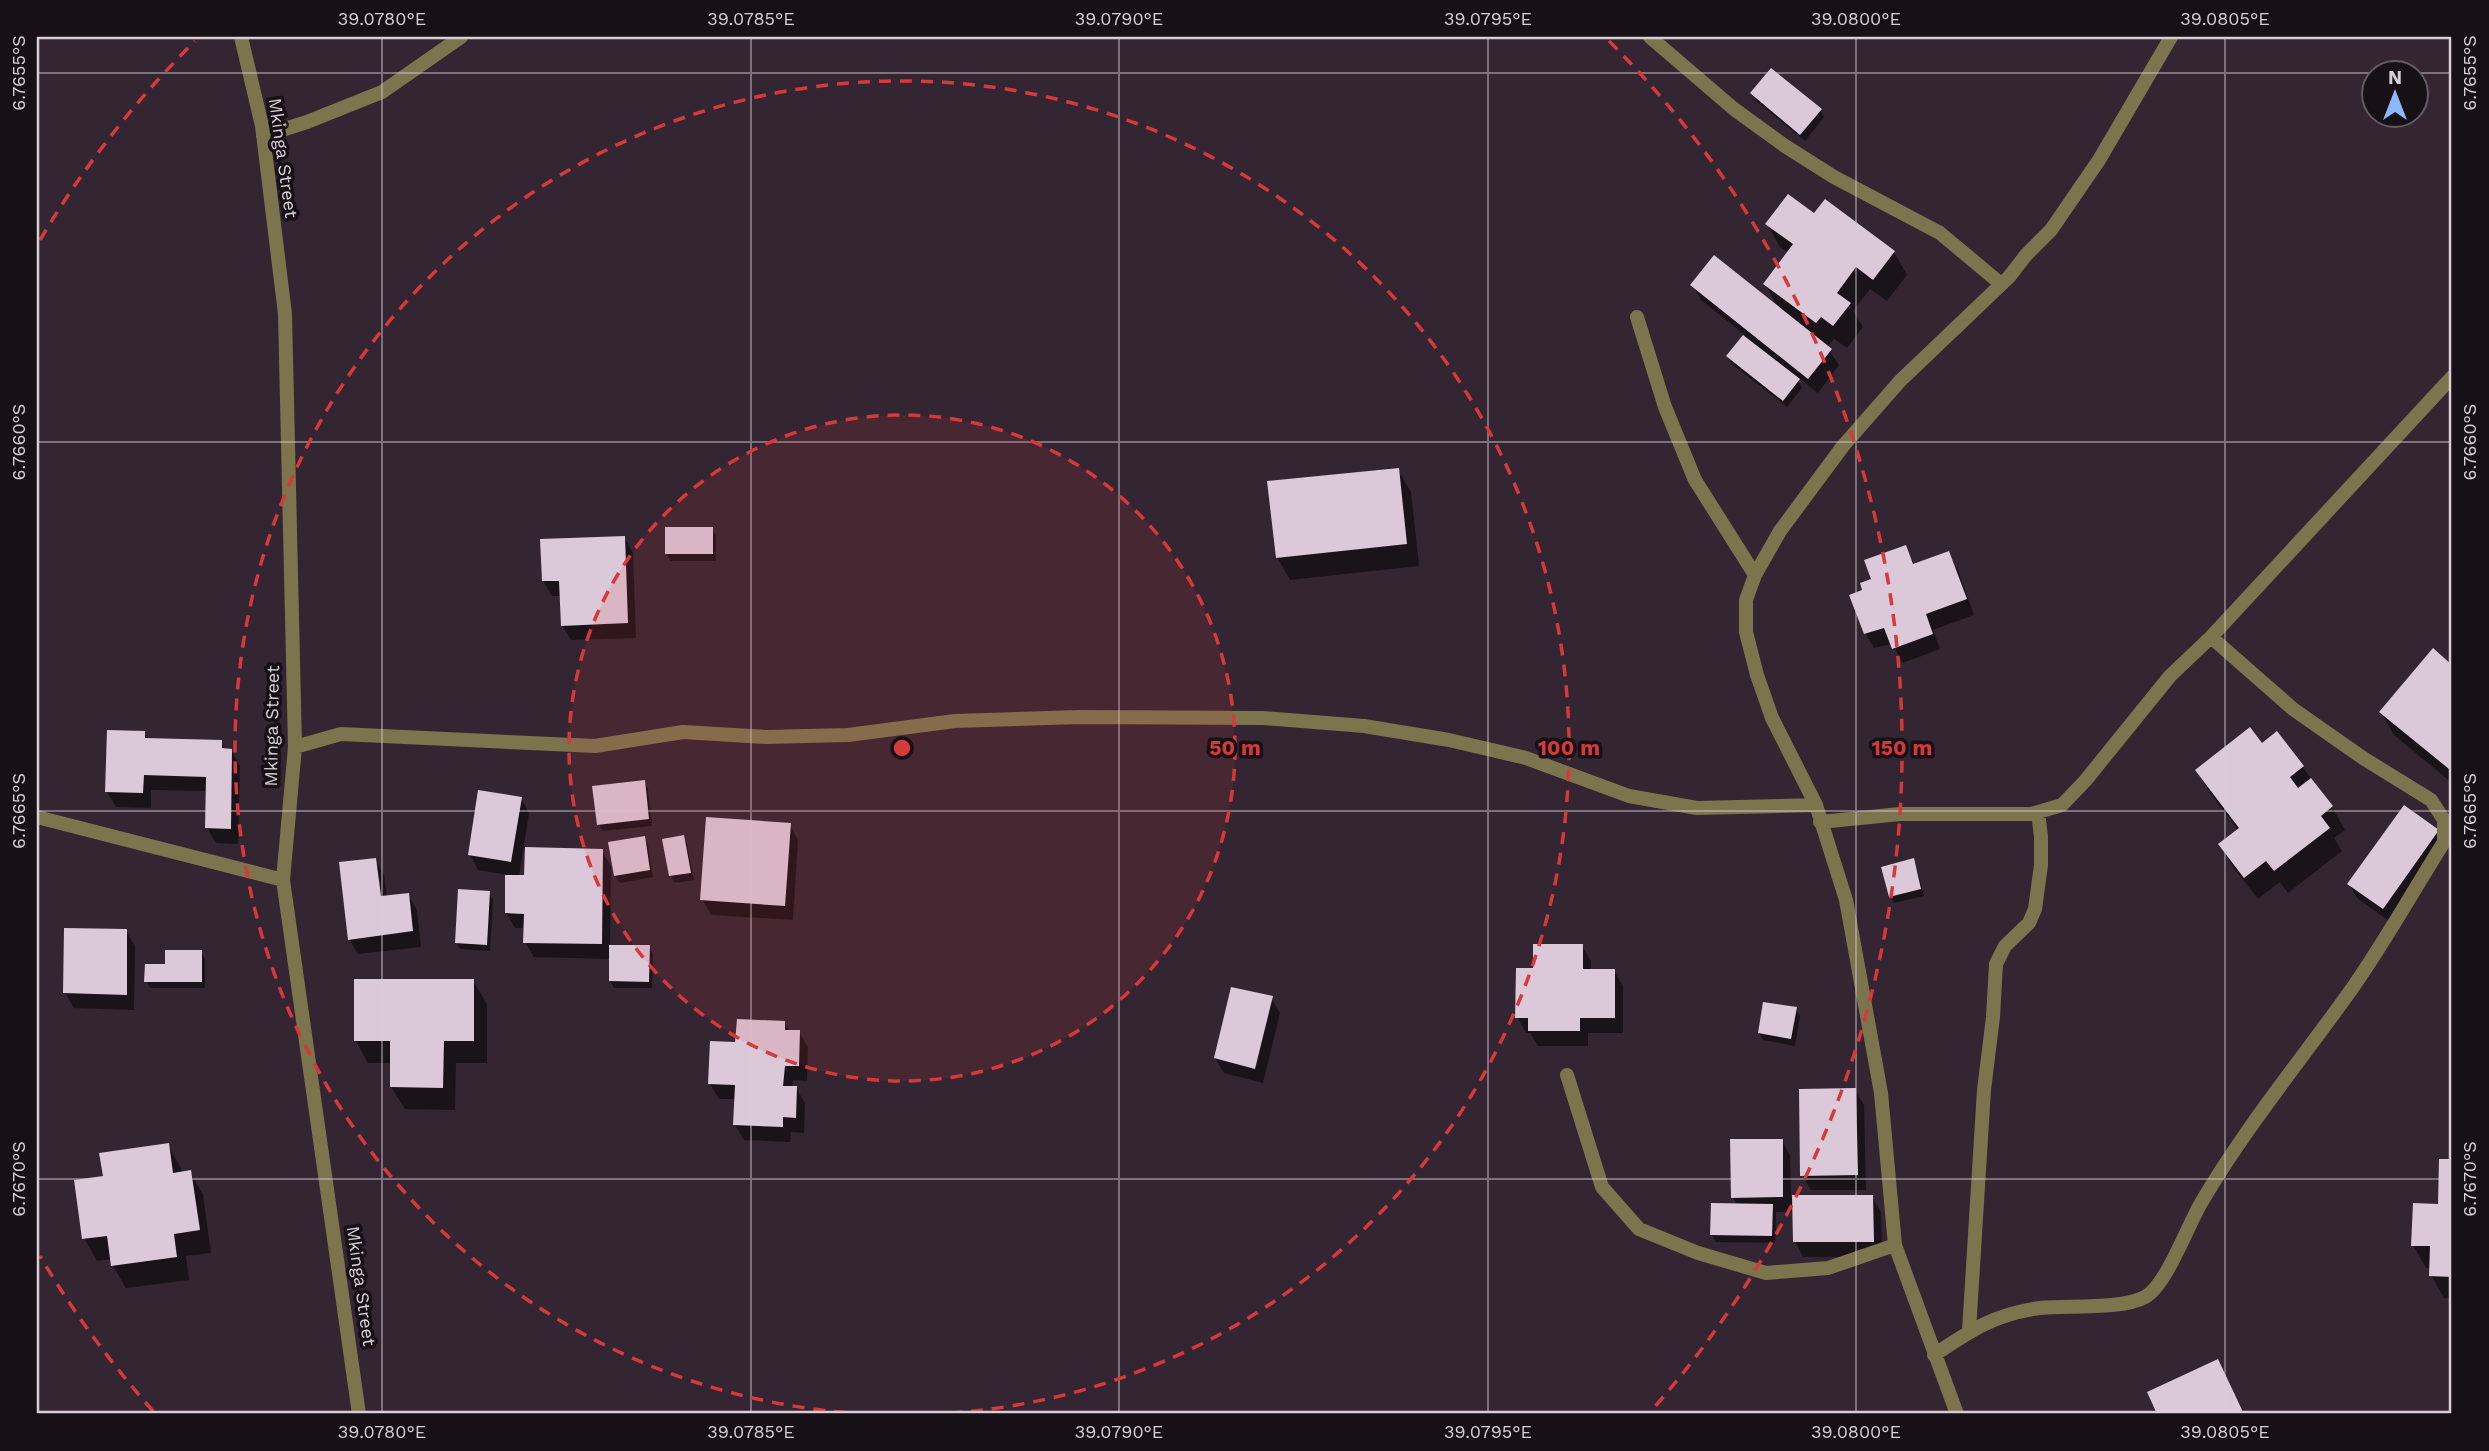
<svg xmlns="http://www.w3.org/2000/svg" width="2489" height="1451" font-family="'Work Sans',sans-serif">
<rect width="100%" height="100%" fill="#332532"/>
<path fill="#0007" d="M1752,93l68,17 4,7 -19,24 -49,-40z
M1815,216l79,36 13,23 -20,26 -17,-12 -17,22 10,16 -16,21 -13,-9 -7,8 12,18 -21,28 -23,-18 7,13 -15,19 -55,-43 -4,-7 17,-22 -44,-35 -8,-15 87,25 -15,-26 24,-31 -9,-6 -13,-23z
M1398,470l13,22 8,74 -129,14 -13,-23z
M712,528l4,8v25h-45l-4,-7z
M624,537l9,16 3,85 -65,2 -9,-15 -1,-29h-9l-9,-15z
M1905,547l10,19 33,-13 9,15 17,47 -41,15 7,19 -37,14 -11,-19 -18,4 -9,-15 -1,-42z
M2433,651l19,16v116l-58,-48 -13,-23z
M144,733l4,7 73,2 5,8h5l9,16 -2,78 -22,-1 -9,-15 1,-37 -57,-1v18l-35,-1 -9,-15z
M2277,733l55,74 13,23 -11,8 8,13 -54,42 -8,-11 -22,17 -25,-32 -13,-23 18,-14 -28,-37 -13,-23 64,-25z
M644,781l4,8 4,37 -49,5 -5,-7z
M521,798l8,15 -10,64 83,-26 9,15 -1,81h39l4,7 -1,34h-38l-4,-8v-21l-76,-2 -9,-15v-14h-10l-9,-15 1,-38 -29,-5 -8,-16z
M790,825l8,15 -5,80 -82,-5 -9,-16z
M2438,832l9,15 -55,76 -34,-24 -9,-15z
M683,837l4,7 7,36 -19,3 -4,-7z
M644,838l4,7 5,32 -33,6 -5,-7z
M375,860l9,15 3,22 21,-2 9,15 4,37 -63,7 -9,-15z
M1913,861l4,7 7,28 -30,7 -4,-7z
M489,893l4,7 -3,51 -30,-2 -4,-7z
M126,931l9,15 -1,64 -60,-2 -9,-15z
M1582,946l9,15v10h23l9,15v47h-35v13h-50l-8,-13h-4l-9,-16 18,-48z
M201,952l4,7v29h-55l-4,-7z
M473,981l14,23v59h-31l-1,47 -50,-1 -14,-22v-24h-23l-13,-23z
M1271,998l9,15 -17,70 -39,-10 -9,-15z
M1795,1009l5,7 -5,30 -32,-6 -4,-7z
M784,1022l6,10h9l9,15 -1,34 -14,-1 -1,8h4l9,15 -1,30 -13,-1 -1,10 -46,-2 -9,-15 1,-26h-17l-9,-15 27,-40z
M1855,1090l9,15 2,85h-55l-9,-15z
M1782,1140l8,16 1,41h81l9,15 1,45h-79l-8,-16 -1,-29h-18l-1,31 -59,-1 -4,-7 25,-30 -4,-8z
M168,1145l13,23 1,6 8,-2 13,23 8,58 -25,3 3,24 -63,8 -13,-22 -1,-7 -15,2 -13,-23 21,-61z
M2441,1160l11,1v137h-8l-13,-23v-7h-5l-13,-23 26,-40z
M2217,1361l28,53h-86l-10,-21z"/>
<path fill="#dbc8d9" d="M1771,68l51,41 -22,26 -50,-42z
M1788,194l26,19 11,-14 70,52 -22,29 -17,-13 -19,26 14,10 -18,23 -12,-9 -5,6 -53,-39 30,-40 -28,-20z
M1714,255l118,94 -24,30 -118,-94z
M1743,335l57,44 -17,22 -57,-45z
M1399,468l8,76 -131,14 -9,-77z
M665,527h48v27h-48z
M625,536l3,87 -67,3 -2,-45h-17l-2,-42z
M1906,545l7,19 36,-13 18,48 -41,15 7,20 -41,15 -8,-21 -20,6 -15,-39 13,-5 -2,-7 11,-4 -7,-19z
M2433,648l19,17v100l-3,4 -70,-57z
M2250,727l12,16 15,-12 27,35 -14,11 8,11 13,-10 22,28 -12,10 9,12 -56,43 -8,-10 -22,17 -26,-34 21,-16 -44,-58z
M107,730l38,1v7l77,2v8l10,1 -1,80 -26,-1 1,-51 -62,-2 -1,18 -38,-1z
M645,780l4,39 -52,6 -5,-39z
M478,790l44,7 -11,65 -43,-7z
M2404,805l35,25 -56,79 -36,-25z
M706,817l85,6 -6,83 -85,-6z
M684,835l7,38 -22,3 -7,-37z
M645,836l5,34 -36,6 -6,-34z
M525,847l78,2 -1,95 -79,-1 1,-29 -19,-1v-38h19z
M376,858l5,38 28,-3 4,38 -65,9 -9,-78z
M1914,858l7,31 -32,8 -8,-30z
M458,889l32,2 -3,54 -32,-2z
M64,928l63,1v66l-64,-2z
M1533,944h50v25h32v49h-35v13h-52v-13h-13l1,-50h17z
M609,945h41l-1,37 -40,-1z
M165,950h37v32h-58l1,-18h20z
M354,979h120v62h-30l-1,47 -53,-1v-46h-36z
M1231,987l42,9 -18,73 -41,-11z
M1763,1002l34,5 -6,32 -33,-6z
M737,1019l48,2v9h15l-1,36h-14l-2,20h14l-1,32 -13,-1v10l-50,-2 2,-40 -27,-1 2,-43 25,1z
M1856,1088l2,87 -58,1 -1,-87z
M1730,1139h53v58l-52,1z
M169,1143l4,30 18,-3 9,60 -26,4 3,23 -66,9 -4,-30 -25,3 -8,-59 29,-4 -4,-23z
M2439,1159h13v118l-23,-1 1,-30h-19l2,-43 25,1z
M1792,1195h81l1,47h-81z
M1711,1203l62,1 -1,32 -62,-1z
M2218,1359l26,55h-87l-10,-22z"/>
<g fill="none" stroke-linecap="round" stroke-linejoin="round">
<path stroke="#7c744d" stroke-width="14" d="M241,37l21,89 23,188 10,433 -12,133 76,534
M1650,37l84,72 51,37 49,31 106,56 61,51
M263,136l44,-14 75,-30 79,-55
M1637,317l28,90 30,73 60,95
M295,747l46,-13 254,12 88,-14 83,5 82,-2 107,-14 125,-4 183,1 101,8 85,14 77,18 103,38 68,12 119,-3
M37,817l246,63
M1820,822l80,-8h131l31,-9 23,-24 85,-105 41,-39 241,-260
M1567,1075l35,112 37,42 59,24 68,20 62,-5 67,-23
M1969,1331l15,-241 9,-73 3,-53 9,-18 24,-23 6,-14 6,-44v-28l-3,-25
M1934,1355c37,-25 61,-41 106,-47 28,-3 81,2 105,-11 21,-11 43,-72 56,-94 44,-75 100,-143 150,-213 34,-48 62,-99 93,-148v-22l-13,-20 -68,-42 -70,-49 -82,-72
M1957,1414l-62,-169 -14,-152 -35,-193 -30,-95 -44,-87 -15,-43 -11,-43v-32l9,-25 25,-44 63,-85 57,-65 109,-104 17,-22 25,-25 48,-70 72,-123"/>
</g>
<path fill="none" stroke="#d7ced6" stroke-width="2" stroke-opacity="0.45" d="M382,37v1377M751,37v1377M1119,37v1377M1488,37v1377M1856,37v1377M2225,37v1377M37,73h2415M37,442h2415M37,811h2415M37,1179h2415"/>
<circle cx="902" cy="748" r="333" fill="#d63939" fill-opacity=".12"/>
<g fill="none" stroke="#d63939" stroke-width="3.5" stroke-dasharray="12 9">
<circle cx="902" cy="748" r="333"/>
<path d="M867 1414A667 667 0 1 1 937 1414"/>
<path d="M153 1411A1000 1000 0 0 1 40 1256M40 240A1000 1000 0 0 1 195 41M1609 41A1000 1000 0 0 1 1651 1411"/>
</g>
<g text-anchor="middle" stroke-width="7" stroke-linejoin="round" paint-order="stroke">
<g font-size="18" fill="#d7ced6" stroke="#171016">
<text transform="translate(283 158) rotate(82)" y="6">Mkinga Street</text>
<text transform="translate(272 726) rotate(-89)" y="6">Mkinga Street</text>
<text transform="translate(361 1286) rotate(82)" y="6">Mkinga Street</text>
</g>
</g>
<circle cx="902" cy="748" r="10" fill="#d63939" stroke="#171016" stroke-width="3.5"/>
<g font-size="21" text-anchor="middle" font-weight="bold" fill="#d63939" stroke="#171016" stroke-width="7" stroke-linejoin="round" paint-order="stroke">
<text x="1235" y="755">50 m</text>
<text x="1569" y="755">100 m</text>
<text x="1902" y="755">150 m</text>
</g>
<rect width="2489" height="1451" fill="none" stroke="#171016" stroke-width="77"/>
<g transform="translate(2395 94)"><circle r="33" fill="#171016" stroke="#645c63" stroke-width="2"/>
<path d="M0-5L12 26L0 18L-12 26Z" fill="#8db9fc"/>
<text y="-10" font-size="19" font-weight="bold" text-anchor="middle" fill="#d7ced6">N</text>
</g>
<rect x="38" y="38" width="2412" height="1374" fill="none" stroke="#d7ced6" stroke-width="2.5"/>
<g font-size="18" text-anchor="middle" fill="#d7ced6">
<text x="382" y="25">39.0780°E</text>
<text x="751" y="25">39.0785°E</text>
<text x="1119" y="25">39.0790°E</text>
<text x="1488" y="25">39.0795°E</text>
<text x="1856" y="25">39.0800°E</text>
<text x="2225" y="25">39.0805°E</text>
<text transform="translate(19 73) rotate(-90)" y="6">6.7655°S</text>
<text transform="translate(2470 73) rotate(-90)" y="6">6.7655°S</text>
<text transform="translate(19 442) rotate(-90)" y="6">6.7660°S</text>
<text transform="translate(2470 442) rotate(-90)" y="6">6.7660°S</text>
<text transform="translate(19 811) rotate(-90)" y="6">6.7665°S</text>
<text transform="translate(2470 811) rotate(-90)" y="6">6.7665°S</text>
<text transform="translate(19 1179) rotate(-90)" y="6">6.7670°S</text>
<text transform="translate(2470 1179) rotate(-90)" y="6">6.7670°S</text>
<text x="382" y="1438">39.0780°E</text>
<text x="751" y="1438">39.0785°E</text>
<text x="1119" y="1438">39.0790°E</text>
<text x="1488" y="1438">39.0795°E</text>
<text x="1856" y="1438">39.0800°E</text>
<text x="2225" y="1438">39.0805°E</text>
</g>
</svg>
